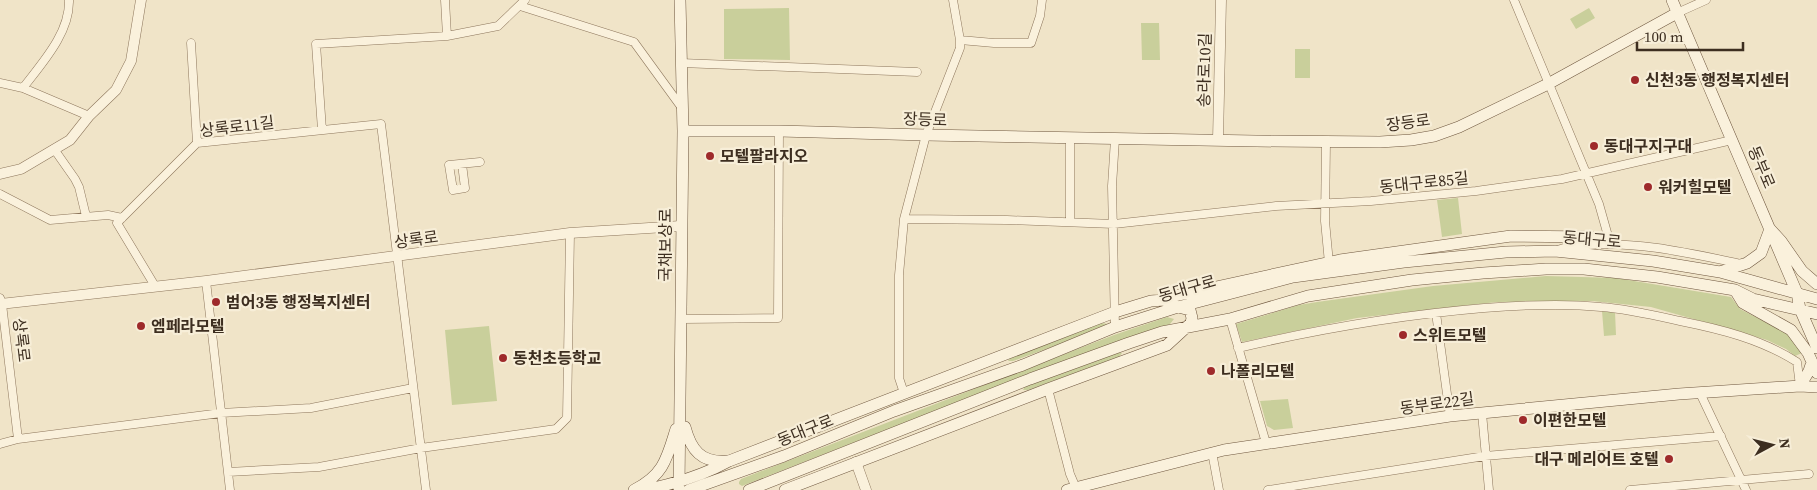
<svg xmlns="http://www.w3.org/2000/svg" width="1817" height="490" font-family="'Source Serif 4','Noto Sans KR',serif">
<rect width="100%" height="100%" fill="#f0e4c8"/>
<path fill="#c9cf9b" d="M789,8l1,52 -66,-1v-50z
M1589,8l6,10 -19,11 -6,-10z
M1141,23h18l1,37h-18z
M1295,49h15v29h-15z
M1458,198l4,36 -20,3 -5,-37z
M1546,276l70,2 115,19 9,12 47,24 15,20 -7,3 -9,-7 -19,-9 -116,-33 -59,-6 -95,1 -140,16 -115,24 -6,-18 63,-19 18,-3 116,-16z
M1602,311l13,1 1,23 -12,1z
M1167,317l7,2 -4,5 -220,81 -208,81 -3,-2v-2l2,-3 373,-144z
M1101,323l7,1 -4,4 -91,33h-5l3,-4z
M489,326l8,75 -45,4 -7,-75z
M1115,352l7,1 -3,4 -91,33h-5l2,-4z
M1288,399l5,29 -19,2 -7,-4 -7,-25z"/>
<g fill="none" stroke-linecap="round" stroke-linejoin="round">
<defs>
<path id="minor" d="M445,0l2,36
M1514,0l85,204 11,39
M520,6l114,36 48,66
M1677,13l29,-13
M960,40l34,3h37l9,-27 2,-16
M191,43l6,100
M681,63l236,9
M0,83l23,5 66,28
M23,88c19,-25 47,-55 46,-88
M322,130l-6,-86 131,-8 51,-10 27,-26
M1070,138v84
M1115,139l-3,47 3,141
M1326,142l-1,79 4,42
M54,149l21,30 4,8 7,29
M462,164l3,24 -12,2 -4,-25 31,-3
M0,194l50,26 58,-5 14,3
M904,219l103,1 107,4 162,-18 95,-5 105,-10 86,-12 170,-39
M1558,250c12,-5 18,-4 30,-5 51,-4 104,9 154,19
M206,281l24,209
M155,286l-38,-63 80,-80 184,-19 45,366
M0,298l2,6 16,135
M1436,313l14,103
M682,319l96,-1 1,-187
M1230,319l36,124
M1238,348c81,-19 163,-33 246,-40 39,-3 79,-5 117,-1 27,2 52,8 79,14 40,8 81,18 117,41l3,24
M1048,389l22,85 6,14
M904,393l-5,-15v-103l5,-56 22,-84 34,-87v-8l-7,-40
M1700,393l46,97
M1482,413l7,77
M0,444l18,-5 203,-26 90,-5 102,-20
M1212,452l7,38
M228,472l91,-5 102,-19 135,-19 11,-11 3,-185
M1268,490l217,-34 236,-20
M1630,490l179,-16"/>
<path id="tertiary" d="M1218,140l3,-140
M0,174l21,-5 49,-29 19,-24 27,-26 15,-29 10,-61
M0,304l206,-23 364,-48 111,-7
M856,462l10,28"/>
<path id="secondary" d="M1672,0l125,293 3,16 17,39
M683,131h96l147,4 330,6 124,1 31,-2 23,-4 25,-9 89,-43 129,-71
M1720,272l27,-9 14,-10 9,-24 11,12 21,30 15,13
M1735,290l8,13 48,27 17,23 9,20
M1161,299l179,-39 171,-24 83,1 16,6
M1800,386l9,-15 3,-9
M685,427c6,23 16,36 42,34
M679,488l4,-357 -3,-131
M634,490c30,-15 33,-32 42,-61
M644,490c30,-6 58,-14 85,-29l386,-149 36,-11 13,-1 14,7 12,3 2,8 -1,5 -24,22 -119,44 -263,101
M689,490l95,-34 110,-45 129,-46 92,-38 63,-20 115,-30 111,-15 102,-10 49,-1 98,10 67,11 97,27
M749,490l281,-111 99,-36 33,-11 68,-13 78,-23 104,-16 71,-7 63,-4h38l73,8 78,13 18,9 64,15
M1067,490l157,-40 226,-34 229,-22 121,-8 17,1"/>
</defs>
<use href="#minor" stroke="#8d765c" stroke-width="9"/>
<use href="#tertiary" stroke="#8d765c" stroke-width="11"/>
<use href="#secondary" stroke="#6f573f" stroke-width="12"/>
<use href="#minor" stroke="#faf1dc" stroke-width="8"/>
<use href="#tertiary" stroke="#faf1dc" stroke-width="10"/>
<use href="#secondary" stroke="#faf1dc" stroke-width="11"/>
</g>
<g fill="#9e2a2b" stroke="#f7eed8" stroke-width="2">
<circle cx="1635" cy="80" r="5"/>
<circle cx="1594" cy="146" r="5"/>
<circle cx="710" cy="156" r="5"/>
<circle cx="1648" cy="187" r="5"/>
<circle cx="216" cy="302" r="5"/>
<circle cx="141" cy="326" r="5"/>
<circle cx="1403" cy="335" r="5"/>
<circle cx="503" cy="358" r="5"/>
<circle cx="1211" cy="371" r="5"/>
<circle cx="1523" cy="420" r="5"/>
<circle cx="1669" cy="459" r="5"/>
</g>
<g text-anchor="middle" stroke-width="4.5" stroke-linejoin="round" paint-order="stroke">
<g font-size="16" fill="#3d2e20" stroke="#f7eed8">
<text transform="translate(1204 70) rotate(-89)" y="6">송라로10길</text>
<text transform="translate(925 119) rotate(2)" y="6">장등로</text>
<text transform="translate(1408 122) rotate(-8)" y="6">장등로</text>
<text transform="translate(237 126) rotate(-7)" y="6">상록로11길</text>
<text transform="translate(1762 167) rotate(67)" y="6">동부로</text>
<text transform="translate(1424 182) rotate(-6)" y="6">동대구로85길</text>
<text transform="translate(416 239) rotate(-8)" y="6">상록로</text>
<text transform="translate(1592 239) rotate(5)" y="6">동대구로</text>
<text transform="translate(665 245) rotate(-90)" y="6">국채보상로</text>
<text transform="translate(1187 288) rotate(-16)" y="6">동대구로</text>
<text transform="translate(22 340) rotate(83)" y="6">상록로</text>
<text transform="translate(1437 403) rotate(-8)" y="6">동부로22길</text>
<text transform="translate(805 430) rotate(-22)" y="6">동대구로</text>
</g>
<g font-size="16" font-weight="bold" fill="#3d2e20" stroke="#f7eed8" text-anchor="start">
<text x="1645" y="86">신천3동 행정복지센터</text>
<text x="1604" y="152">동대구지구대</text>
<text x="720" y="162">모텔팔라지오</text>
<text x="1658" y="193">워커힐모텔</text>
<text x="226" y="308">범어3동 행정복지센터</text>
<text x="151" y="332">엠페라모텔</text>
<text x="1413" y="341">스위트모텔</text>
<text x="513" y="364">동천초등학교</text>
<text x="1221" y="377">나폴리모텔</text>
<text x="1533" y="426">이편한모텔</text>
<text x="1659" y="465" text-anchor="end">대구 메리어트 호텔</text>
</g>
</g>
<g transform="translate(1772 445) rotate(83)" stroke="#f7eed8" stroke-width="4" paint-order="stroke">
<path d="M0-4L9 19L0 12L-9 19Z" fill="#3d2e20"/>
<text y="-8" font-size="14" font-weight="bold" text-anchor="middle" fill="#3d2e20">N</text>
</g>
<path d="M1637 42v8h106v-8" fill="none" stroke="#3d2e20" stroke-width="2.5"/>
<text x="1644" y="42" font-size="15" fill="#3d2e20" stroke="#f7eed8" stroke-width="4" paint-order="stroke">100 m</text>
</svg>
